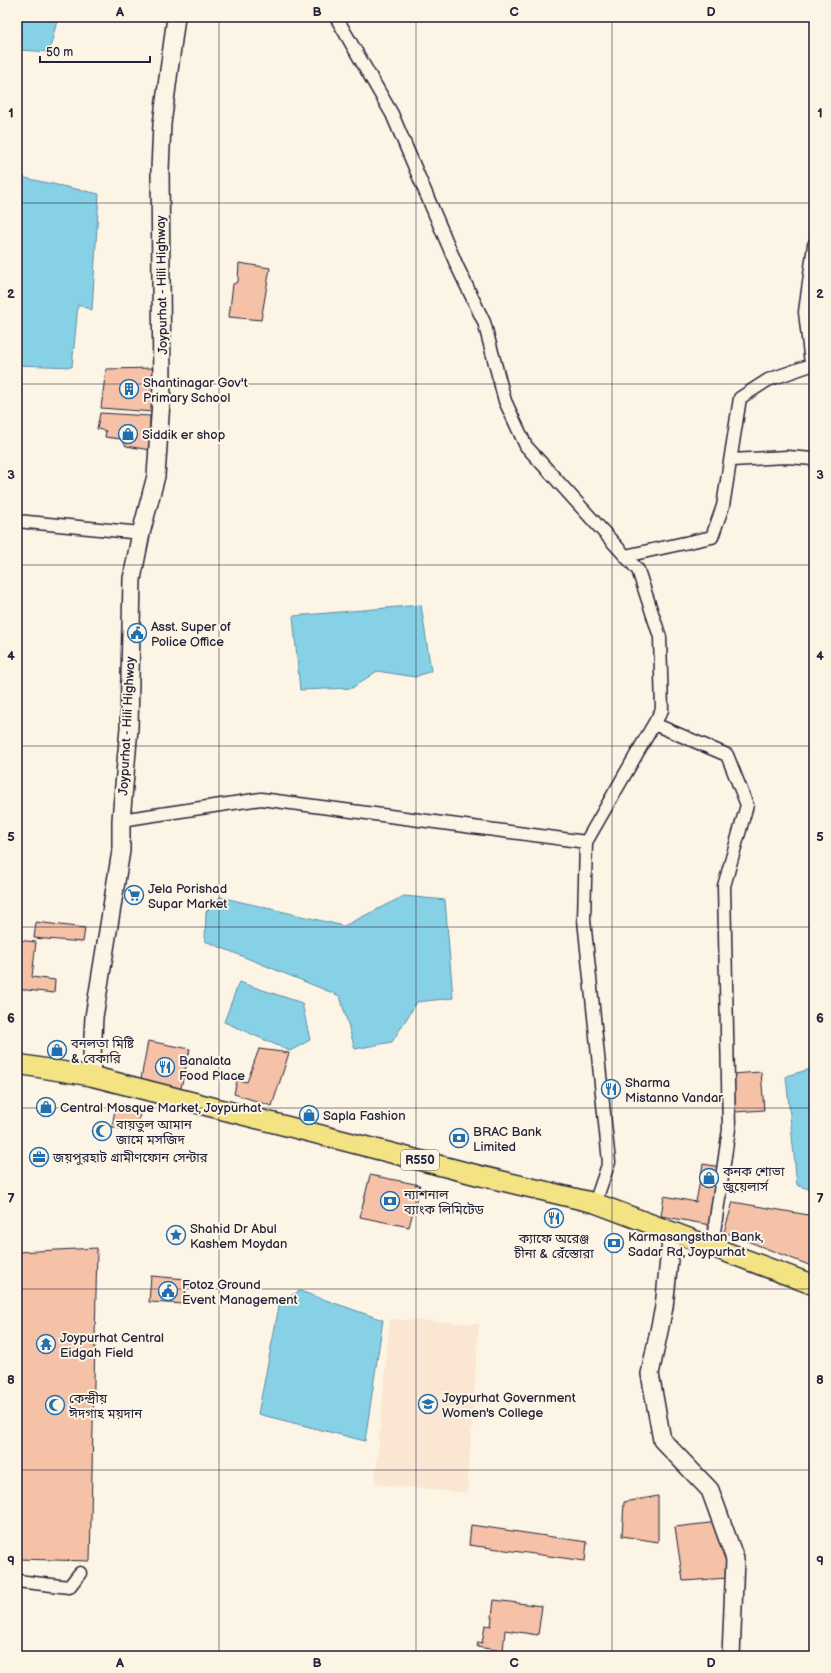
<svg xmlns="http://www.w3.org/2000/svg" width="831" height="1673" font-family="'Balsamiq Sans','Noto Sans Bengali',sans-serif">
<rect width="100%" height="100%" fill="#fcf5e5"/>
<filter id="ink" filterUnits="userSpaceOnUse"><feTurbulence type="fractalNoise" baseFrequency=".025" numOctaves="2"/><feDisplacementMap in="SourceGraphic" scale="8" xChannelSelector="R" yChannelSelector="G"/><feConvolveMatrix kernelMatrix="1 2 1 2 8 2 1 2 1" color-interpolation-filters="sRGB"/></filter>
<g filter="url(#ink)">
<path fill="#fae6d2" d="M390,1319l89,5 -12,169 -92,-9z"/>
<path fill="#87d1e7" stroke="#5f8ba2" d="M21,17h37l-9,35 -28,-2z
M20,177l79,17 -7,116 -14,-5 -6,62 -55,-2v-173z
M421,605l10,66 -16,6 -38,-6 -25,17 -52,2 -7,-74z
M404,896l41,4 8,98 -36,4 -25,40 -37,7 -15,-53 -135,-55 1,-29 14,-15 124,29z
M239,982l63,21 8,37 -20,11 -66,-29z
M814,1068v123l-17,-6 -11,-109z
M300,1291l83,29 -18,121 -107,-27 22,-113z"/>
<path fill="#f6c2a7" stroke="#22223b" d="M239,263l31,5 -9,52 -32,-3 4,-33 5,-2z
M155,368l-2,44 -52,-4 5,-39z
M100,413l50,3v34l-24,-4 -5,-7 -16,-2 1,-6 -9,-2z
M36,922l49,6 -2,14 -49,-4z
M17,940l19,2 -4,35 23,3 -1,13 -37,-4z
M148,1041l42,8 -10,43 -40,-8z
M259,1049l30,4 -17,53 -38,-12 3,-14 10,2z
M761,1072l3,38 -29,2 -4,-38z
M116,1104l24,3 -2,24 -26,-4z
M703,1164l18,3 -11,58 -49,-9 3,-20 32,6z
M370,1175l50,10 -11,42 -49,-10z
M733,1202l81,14v51l-90,-35z
M97,1248l-7,313 -73,-2v-307z
M151,1276l35,3 -1,25 -36,-2z
M658,1496v46l-36,-6 2,-34z
M718,1522l13,35 -3,21 -45,3 -8,-54z
M471,1525l116,17 -2,19 -116,-16z
M494,1600l48,6 -4,29 -33,-5 -2,21 -26,-4 1,-5 4,1 3,-18 6,1z"/>
<g fill="none" stroke-linecap="round" stroke-linejoin="round">
<defs>
<path id="street" d="M336,17l56,97 65,152 27,56 21,79 21,45 112,124 22,67 2,73 -76,132 -2,78 25,242 -14,41
M811,364l-6,-52 9,-67
M731,460l56,-3 27,2
M17,521l124,12
M625,556l87,-19 11,-31 17,-108 28,-18 46,-16
M654,724l73,31 20,50 -23,81 5,243 -17,117
M121,820l140,-21 325,43
M17,1581l52,6 11,-14"/>
<path id="secondary" d="M91,1076l3,-59 27,-166v-31l8,-92 3,-149 9,-46 15,-57 6,-90 -2,-216 2,-46 14,-107
M672,1231l-8,76 -14,67 12,66 48,50 25,69 -4,97"/>
<path id="primary" d="M17,1064l74,12 390,100 114,27 219,82"/>
</defs>
<use href="#street" stroke="#22223b" stroke-width="15"/>
<use href="#secondary" stroke="#22223b" stroke-width="20"/>
<use href="#primary" stroke="#22223b" stroke-width="22"/>
<use href="#street" stroke="#fcf5e5" stroke-width="12"/>
<use href="#secondary" stroke="#fcf5e5" stroke-width="17"/>
<use href="#primary" stroke="#f4e382" stroke-width="19"/>
</g>
</g>
<path fill="none" stroke="#22223b" stroke-width="1" stroke-opacity="0.55" d="M219,17v1639M416,17v1639M612,17v1639M17,203h797M17,384h797M17,565h797M17,746h797M17,927h797M17,1108h797M17,1289h797M17,1470h797"/>
<defs>
<symbol id="building-ring" viewBox="-11 -11 22 22"><circle r="9.5" fill="#fcf5e5" stroke="#1f6fb2" stroke-width="1.5"/><path d="M-4-6H4V6H1V3H-1V6H-4ZM-2.5-4.3h1.7v1.8h-1.7ZM.8-4.3h1.7v1.8H.8ZM-2.5-1h1.7V.8h-1.7ZM.8-1h1.7V.8H.8Z" fill="#1f6fb2"/></symbol>
<symbol id="shop-ring" viewBox="-11 -11 22 22"><circle r="9.5" fill="#fcf5e5" stroke="#1f6fb2" stroke-width="1.5"/><path d="M-5-2.5h2.3a2.7 3.5 0 0 1 5.4 0H5L5.5 6h-11ZM-1.5-2.5h3a1.5 2.3 0 0 0-3 0Z" fill="#1f6fb2"/></symbol>
<symbol id="civic-ring" viewBox="-11 -11 22 22"><circle r="9.5" fill="#fcf5e5" stroke="#1f6fb2" stroke-width="1.5"/><path d="M-.6-6.5H3V-4.5H.6V-3L4-1V1h2V6H-6V1h2V-1L-.6-3ZM-1.2 2.5V6h2.4V2.5Z" fill="#1f6fb2"/></symbol>
<symbol id="supermarket-ring" viewBox="-11 -11 22 22"><circle r="9.5" fill="#fcf5e5" stroke="#1f6fb2" stroke-width="1.5"/><path d="M-6-5.5h2.5l.6 2H6L4.5 2H-2.5L-4.4-4H-6ZM-1.5 3.2a1.3 1.3 0 1 0 .1 0ZM3 3.2a1.3 1.3 0 1 0 .1 0Z" fill="#1f6fb2"/></symbol>
<symbol id="restaurant-ring" viewBox="-11 -11 22 22"><circle r="9.5" fill="#fcf5e5" stroke="#1f6fb2" stroke-width="1.5"/><path d="M-5-6h1v4h1v-4h1v4h1v-4h1v5L-1.5 .5V6h-2V.5L-5-1ZM5-6V6H3V1.5H1.5Q1.5-4 5-6Z" fill="#1f6fb2"/></symbol>
<symbol id="mosque-ring" viewBox="-11 -11 22 22"><circle r="9.5" fill="#fcf5e5" stroke="#1f6fb2" stroke-width="1.5"/><path d="M3.5-4.9A6 6 0 1 0 3.5 4.9A5 5 0 1 1 3.5-4.9Z" fill="#1f6fb2"/></symbol>
<symbol id="bank-ring" viewBox="-11 -11 22 22"><circle r="9.5" fill="#fcf5e5" stroke="#1f6fb2" stroke-width="1.5"/><path d="M-6-4H6V4H-6ZM0-2.3a2.3 2.3 0 1 0 0 4.6a2.3 2.3 0 1 0 0-4.6Z" fill="#1f6fb2"/></symbol>
<symbol id="office-ring" viewBox="-11 -11 22 22"><circle r="9.5" fill="#fcf5e5" stroke="#1f6fb2" stroke-width="1.5"/><path d="M-6-3h4V-5.5h4V-3h4V5H-6ZM-1-4.5V-3h2v-1.5ZM-6 0V1H6V0Z" fill="#1f6fb2"/></symbol>
<symbol id="sight-ring" viewBox="-11 -11 22 22"><circle r="9.5" fill="#fcf5e5" stroke="#1f6fb2" stroke-width="1.5"/><path d="M0-6L1.8-2.2L6-1.7L2.9 1.2L3.7 5.4L0 3.3L-3.7 5.4L-2.9 1.2L-6-1.7L-1.8-2.2Z" fill="#1f6fb2"/></symbol>
<symbol id="temple-ring" viewBox="-11 -11 22 22"><circle r="9.5" fill="#fcf5e5" stroke="#1f6fb2" stroke-width="1.5"/><path d="M0-6L5-2H3V0L6.5 2.5H4V6H1.5V3h-3V6H-4V2.5H-6.5L-3 0V-2H-5Z" fill="#1f6fb2"/></symbol>
<symbol id="university-ring" viewBox="-11 -11 22 22"><circle r="9.5" fill="#fcf5e5" stroke="#1f6fb2" stroke-width="1.5"/><path d="M0-5L7-2L0 1L-7-2ZM-4 1L0 2.5L4 1V4Q0 6-4 4Z" fill="#1f6fb2"/></symbol>
</defs>
<g fill-rule="evenodd">
<use href="#building-ring" x="118" y="378" width="22" height="22"/>
<use href="#shop-ring" x="117" y="423" width="22" height="22"/>
<use href="#civic-ring" x="126" y="622" width="22" height="22"/>
<use href="#supermarket-ring" x="123" y="884" width="22" height="22"/>
<use href="#shop-ring" x="46" y="1039" width="22" height="22"/>
<use href="#restaurant-ring" x="154" y="1056" width="22" height="22"/>
<use href="#restaurant-ring" x="600" y="1078" width="22" height="22"/>
<use href="#shop-ring" x="35" y="1096" width="22" height="22"/>
<use href="#shop-ring" x="298" y="1104" width="22" height="22"/>
<use href="#mosque-ring" x="91" y="1120" width="22" height="22"/>
<use href="#bank-ring" x="448" y="1127" width="22" height="22"/>
<use href="#office-ring" x="28" y="1146" width="22" height="22"/>
<use href="#shop-ring" x="698" y="1167" width="22" height="22"/>
<use href="#bank-ring" x="379" y="1190" width="22" height="22"/>
<use href="#restaurant-ring" x="543" y="1207" width="22" height="22"/>
<use href="#sight-ring" x="165" y="1224" width="22" height="22"/>
<use href="#bank-ring" x="603" y="1232" width="22" height="22"/>
<use href="#civic-ring" x="157" y="1280" width="22" height="22"/>
<use href="#temple-ring" x="35" y="1333" width="22" height="22"/>
<use href="#university-ring" x="417" y="1393" width="22" height="22"/>
<use href="#mosque-ring" x="44" y="1394" width="22" height="22"/>
</g>
<g text-anchor="middle" stroke-width="4" stroke-linejoin="round" paint-order="stroke">
<rect fill="#fcf5e5" stroke="#63616e" stroke-width="1" x="401" y="1150" width="38" height="20" rx="3"/>
<g font-size="12" font-weight="bold" fill="#22223b">
<text x="420" y="1164">R550</text>
</g>
<g font-size="13" fill="#22223b" stroke="#fcf5e5">
<text transform="translate(161 285) rotate(-91)" y="5">Joypurhat - Hili Highway</text>
<text transform="translate(126 726) rotate(-87)" y="5">Joypurhat - Hili Highway</text>
</g>
<g font-size="13" fill="#22223b" stroke="#fcf5e5" text-anchor="start">
<text x="143" y="387">Shantinagar Gov't<tspan x="143" dy="15">Primary School</tspan></text>
<text x="142" y="439">Siddik er shop</text>
<text x="151" y="631">Asst. Super of<tspan x="151" dy="15">Police Office</tspan></text>
<text x="148" y="893">Jela Porishad<tspan x="148" dy="15">Supar Market</tspan></text>
<text x="71" y="1048">বনলতা মিষ্টি<tspan x="71" dy="15">&amp; বেকারি</tspan></text>
<text x="179" y="1065">Banalata<tspan x="179" dy="15">Food Place</tspan></text>
<text x="625" y="1087">Sharma<tspan x="625" dy="15">Mistanno Vandar</tspan></text>
<text x="60" y="1112">Central Mosque Market, Joypurhat</text>
<text x="323" y="1120">Sapla Fashion</text>
<text x="116" y="1129">বায়তুল আমান<tspan x="116" dy="15">জামে মসজিদ</tspan></text>
<text x="473" y="1136">BRAC Bank<tspan x="473" dy="15">Limited</tspan></text>
<text x="53" y="1162">জয়পুরহাট গ্রামীণফোন সেন্টার</text>
<text x="723" y="1176">কনক শোভা<tspan x="723" dy="15">জুয়েলার্স</tspan></text>
<text x="404" y="1199">ন্যাশনাল<tspan x="404" dy="15">ব্যাংক লিমিটেড</tspan></text>
<text x="190" y="1233">Shahid Dr Abul<tspan x="190" dy="15">Kashem Moydan</tspan></text>
<text x="628" y="1241">Karmasangsthan Bank,<tspan x="628" dy="15">Sadar Rd, Joypurhat</tspan></text>
<text x="554" y="1243" text-anchor="middle">ক্যাফে অরেঞ্জ<tspan x="554" dy="15">চীনা &amp; রেঁস্তোরা</tspan></text>
<text x="182" y="1289">Fotoz Ground<tspan x="182" dy="15">Event Management</tspan></text>
<text x="60" y="1342">Joypurhat Central<tspan x="60" dy="15">Eidgah Field</tspan></text>
<text x="442" y="1402">Joypurhat Government<tspan x="442" dy="15">Women's College</tspan></text>
<text x="69" y="1403">কেন্দ্রীয়<tspan x="69" dy="15">ঈদগাহ ময়দান</tspan></text>
</g>
</g>
<rect width="831" height="1673" fill="none" stroke="#fcf5e5" stroke-width="44"/>
<path d="M40 56v6h110v-6" fill="none" stroke="#22223b" stroke-width="2"/>
<text x="46" y="56" font-size="12" fill="#22223b" stroke="#fcf5e5" stroke-width="3" paint-order="stroke">50 m</text>
<rect x="22" y="22" width="787" height="1629" fill="none" stroke="#22223b" stroke-width="1.5"/>
<g font-size="13" text-anchor="middle" font-weight="bold" fill="#22223b">
<text x="120" y="16">A</text>
<text x="317" y="16">B</text>
<text x="514" y="16">C</text>
<text x="711" y="16">D</text>
<text x="11" y="117">1</text>
<text x="820" y="117">1</text>
<text x="11" y="298">2</text>
<text x="820" y="298">2</text>
<text x="11" y="479">3</text>
<text x="820" y="479">3</text>
<text x="11" y="660">4</text>
<text x="820" y="660">4</text>
<text x="11" y="841">5</text>
<text x="820" y="841">5</text>
<text x="11" y="1022">6</text>
<text x="820" y="1022">6</text>
<text x="11" y="1203">7</text>
<text x="820" y="1203">7</text>
<text x="11" y="1384">8</text>
<text x="820" y="1384">8</text>
<text x="11" y="1565">9</text>
<text x="820" y="1565">9</text>
<text x="120" y="1667">A</text>
<text x="317" y="1667">B</text>
<text x="514" y="1667">C</text>
<text x="711" y="1667">D</text>
</g>
</svg>
